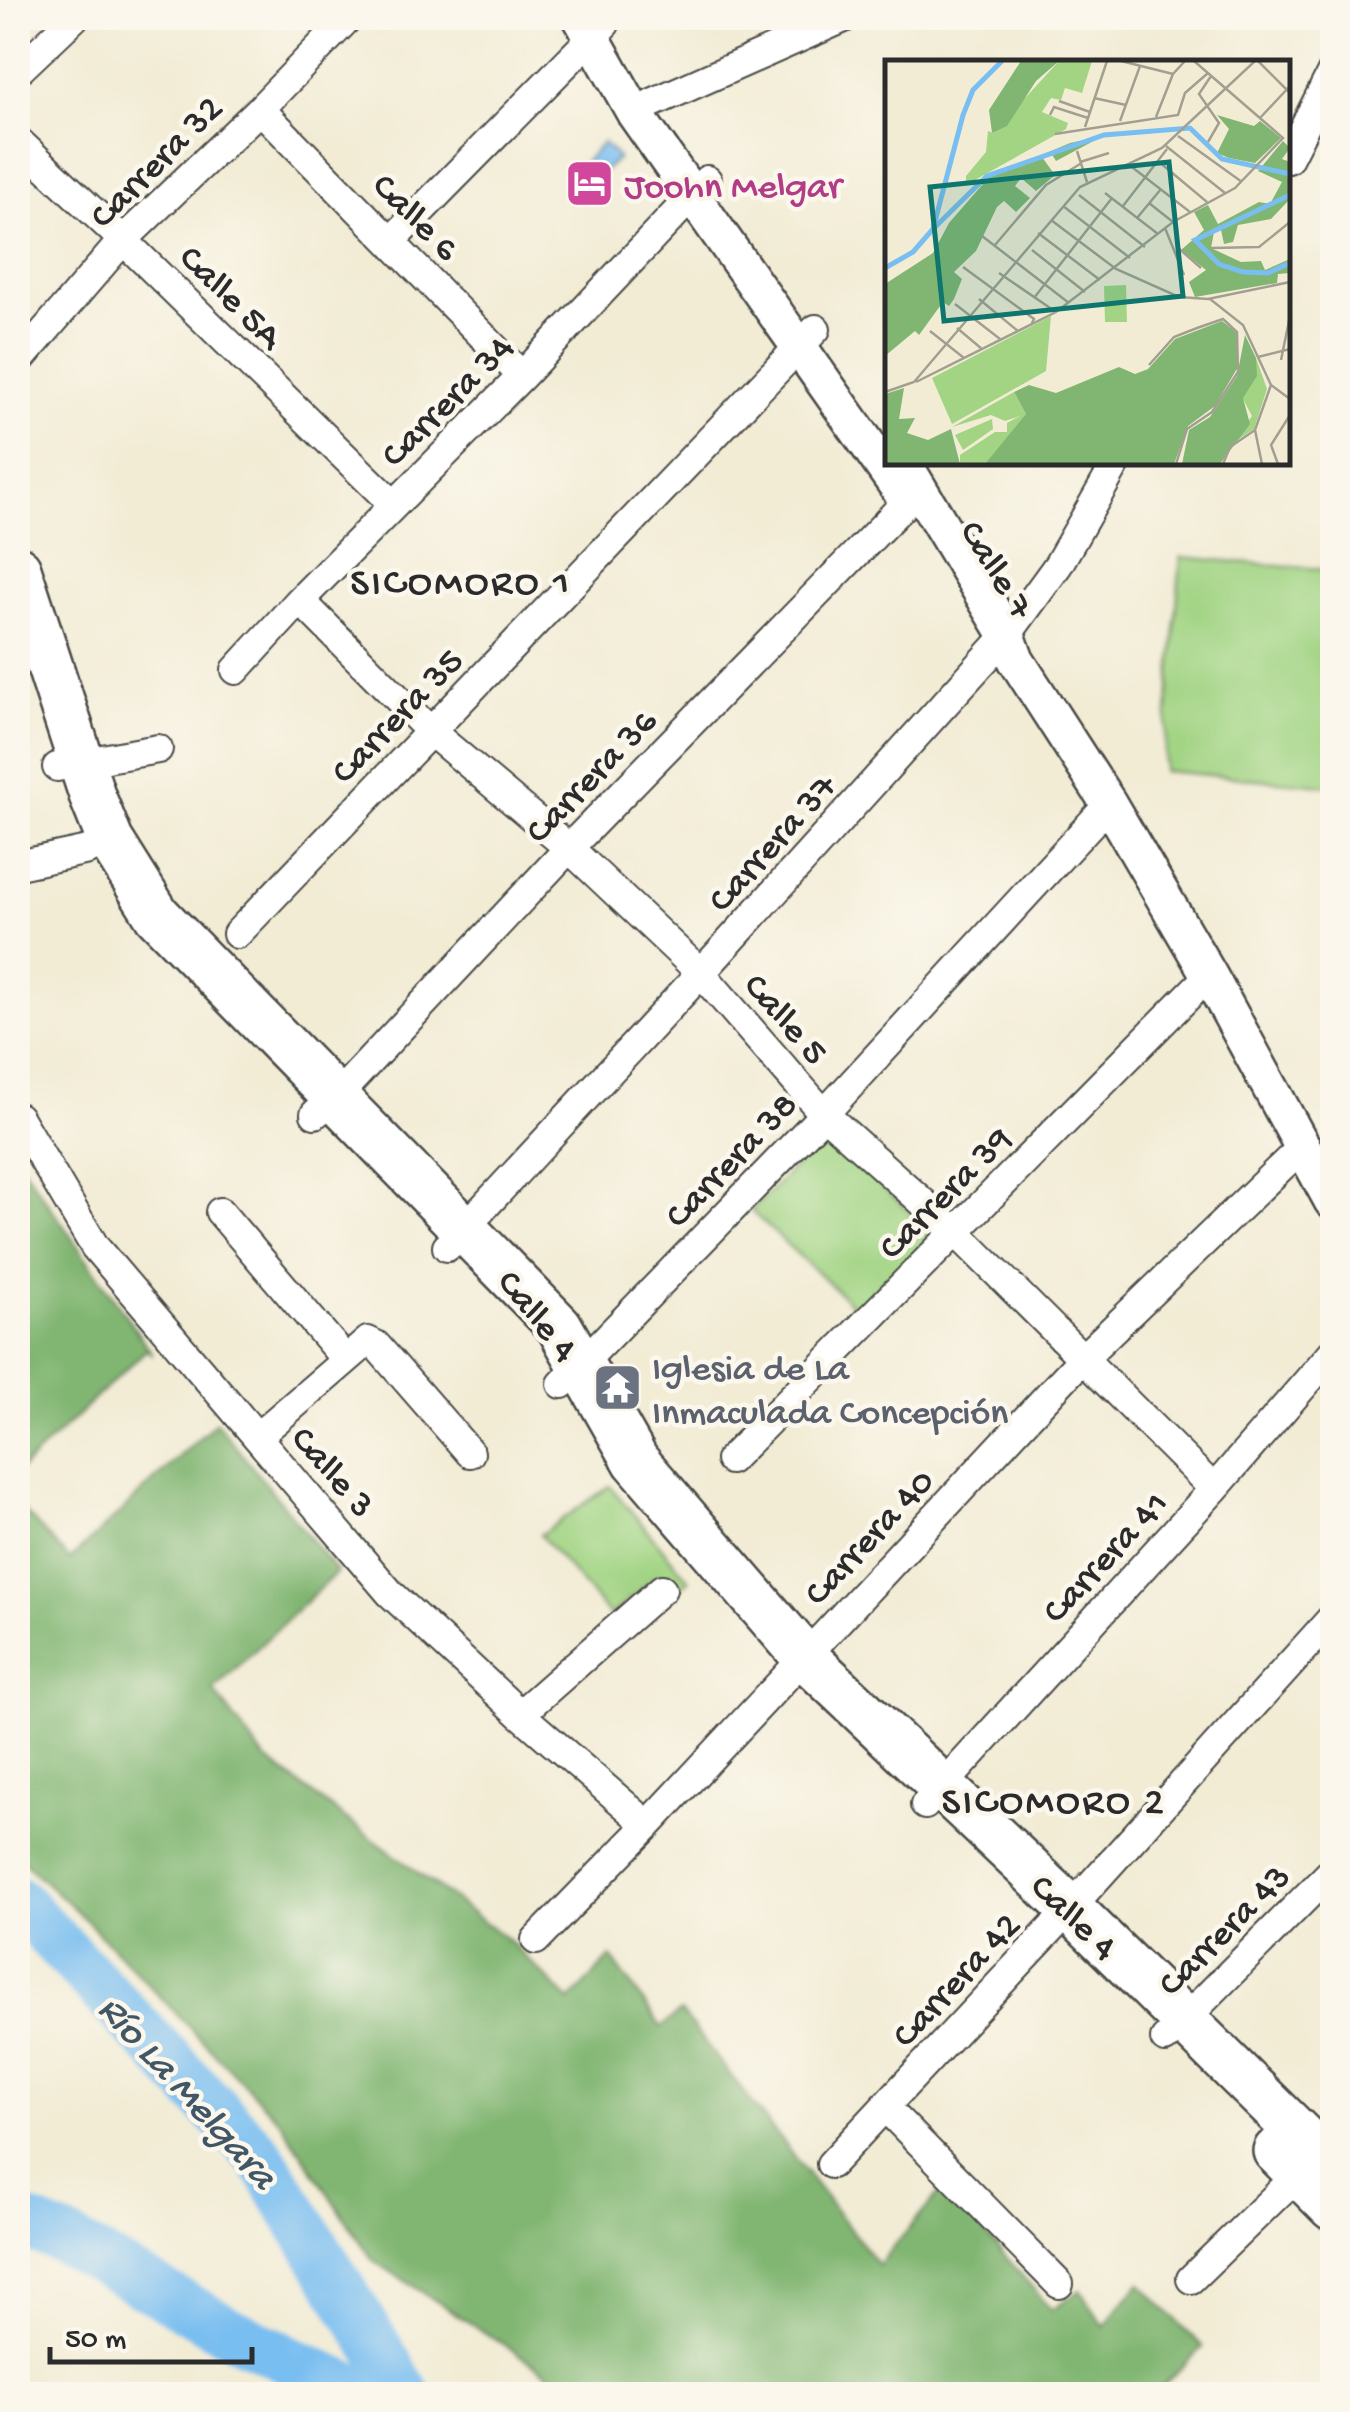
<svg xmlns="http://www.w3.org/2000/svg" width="1350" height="2412" font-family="'Gochi Hand',sans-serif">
<rect width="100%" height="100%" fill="#fbf7ec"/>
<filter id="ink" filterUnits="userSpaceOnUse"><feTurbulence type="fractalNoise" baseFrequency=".01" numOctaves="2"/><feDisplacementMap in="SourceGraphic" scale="20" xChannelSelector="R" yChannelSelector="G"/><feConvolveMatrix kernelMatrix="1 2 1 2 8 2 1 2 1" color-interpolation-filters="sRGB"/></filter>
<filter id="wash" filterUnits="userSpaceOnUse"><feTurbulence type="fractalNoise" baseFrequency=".0048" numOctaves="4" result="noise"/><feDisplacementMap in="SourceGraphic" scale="40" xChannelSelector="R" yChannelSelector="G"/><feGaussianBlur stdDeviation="2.25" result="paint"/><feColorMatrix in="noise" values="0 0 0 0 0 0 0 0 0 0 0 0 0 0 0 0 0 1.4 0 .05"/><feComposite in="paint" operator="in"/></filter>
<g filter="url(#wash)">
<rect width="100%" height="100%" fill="#f2ecd5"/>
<path fill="#a2d484" stroke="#668058" stroke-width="2.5" d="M1181,557l151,13v216l-169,-15z
M826,1135l108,99 -72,80 -111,-103z
M610,1486l79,94 -13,12 -18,-17 -48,41 -70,-81z"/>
<path fill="#81b672" stroke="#56704e" stroke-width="2.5" d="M18,1160l135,195 -6,-6 -129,123z
M216,1422l121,150 -124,118 52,69 242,180 63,62 41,-44 50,70 20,-15 197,253 67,-78 107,123 28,-20 24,36 36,-43 63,64 -46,44 2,3h-579l-207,-134 -93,-139 -197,-204 -65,-60v-352l52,55z"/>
<path fill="#79bef0" stroke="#52748e" stroke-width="2.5" d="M603,143l15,15 -31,29 -14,-15z"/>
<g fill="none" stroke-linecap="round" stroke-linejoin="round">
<path stroke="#79bef0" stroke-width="50" d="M18,1902l242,254 146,238
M18,2222l48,19 163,90 134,63"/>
</g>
</g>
<g filter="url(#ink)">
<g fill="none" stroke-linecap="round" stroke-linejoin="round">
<defs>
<path id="minor" d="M18,71l56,-53
M652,103l192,-85
M260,109l262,267
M18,141l105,99 271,265
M1288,159l44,-87
M391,241l214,-217
M18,362l105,-122 137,-131 88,-91
M300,600l130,131 139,117 132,125 123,141 132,118 258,257
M236,670l64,-70 222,-224 185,-196
M57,767l101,-18
M18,865l70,-15 22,-10
M237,934l579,-605
M315,1114l20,-16 234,-250 351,-360
M18,1117l77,130 295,346 130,121 128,111
M220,1212l125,147
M447,1247l254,-274 306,-338 51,-70 59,-103
M562,1384l262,-270 285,-310
M257,1437l111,-96 8,4 94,108
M730,1460l479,-485
M520,1714l142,-125
M925,1805l289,-316 118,-136
M536,1940l112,-115 435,-467 219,-211
M1165,2039l167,-168
M885,2107l174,177
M831,2164l220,-235 281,-311
M1191,2279l117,-114"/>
<path id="tertiary" d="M581,18l54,96 269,382
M903,462l104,173 9,25 93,144 100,171 123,226"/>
<path id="primary" d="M18,569l75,229 17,42 47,75 402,411 77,135 169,196 264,250 263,259
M1276,2151l56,56"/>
</defs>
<use href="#minor" stroke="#494844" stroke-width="32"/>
<use href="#tertiary" stroke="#494844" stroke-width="40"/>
<use href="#primary" stroke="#494844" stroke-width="50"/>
<use href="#minor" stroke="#fff" stroke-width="28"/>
<use href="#tertiary" stroke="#fff" stroke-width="35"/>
<use href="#primary" stroke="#fff" stroke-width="45"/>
</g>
</g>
<defs>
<symbol id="hotel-square" viewBox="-11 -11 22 22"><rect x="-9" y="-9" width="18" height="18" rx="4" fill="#d1479c" stroke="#fbf7ec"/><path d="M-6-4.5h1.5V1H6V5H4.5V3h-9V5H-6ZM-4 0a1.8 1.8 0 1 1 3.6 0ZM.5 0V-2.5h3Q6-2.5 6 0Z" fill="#fff"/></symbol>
<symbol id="temple-square" viewBox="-11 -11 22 22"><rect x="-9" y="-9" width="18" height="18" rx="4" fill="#6b7280" stroke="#fbf7ec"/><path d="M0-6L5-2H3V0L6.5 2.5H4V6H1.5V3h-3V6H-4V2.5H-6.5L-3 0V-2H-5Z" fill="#fff"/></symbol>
</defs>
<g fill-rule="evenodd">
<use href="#hotel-square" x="562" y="156" width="55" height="55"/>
<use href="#temple-square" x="590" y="1360" width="55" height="55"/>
</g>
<g text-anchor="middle" stroke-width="9" stroke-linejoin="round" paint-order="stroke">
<g font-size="38" fill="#2b2b2b" stroke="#fbf7ec">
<text transform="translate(154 160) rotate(-45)" y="13">Carrera 32</text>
<text transform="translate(418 215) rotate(45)" y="13">Calle 6</text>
<text transform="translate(233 295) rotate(45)" y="13">Calle 5A</text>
<text transform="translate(445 399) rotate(-45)" y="13">Carrera 34</text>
<text transform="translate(999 568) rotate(58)" y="13">Calle 7</text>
<text transform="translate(395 714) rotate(-46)" y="13">Carrera 35</text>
<text transform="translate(589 774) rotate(-46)" y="13">Carrera 36</text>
<text transform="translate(770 841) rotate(-48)" y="13">Carrera 37</text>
<text transform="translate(788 1017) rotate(49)" y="13">Calle 5</text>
<text transform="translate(729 1158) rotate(-46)" y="13">Carrera 38</text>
<text transform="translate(943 1191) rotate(-45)" y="13">Carrera 39</text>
<text transform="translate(540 1314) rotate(51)" y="13">Calle 4</text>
<text transform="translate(335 1470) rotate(49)" y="13">Calle 3</text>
<text transform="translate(867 1535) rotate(-47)" y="13">Carrera 40</text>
<text transform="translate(1103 1555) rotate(-47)" y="13">Carrera 41</text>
<text transform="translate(1076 1915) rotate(44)" y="13">Calle 4</text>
<text transform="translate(1222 1928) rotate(-45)" y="13">Carrera 43</text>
<text transform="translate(954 1978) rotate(-47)" y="13">Carrera 42</text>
</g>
<g font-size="38" fill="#b23c85" stroke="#fbf7ec" text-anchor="start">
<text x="624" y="196">Joohn Melgar</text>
</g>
<g font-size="38" fill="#5b616d" stroke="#fbf7ec" text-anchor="start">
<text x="652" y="1378">Iglesia de La<tspan x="652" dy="44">Inmaculada Concepción</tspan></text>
</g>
<g font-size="40" letter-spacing="2.5" fill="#2b2b2b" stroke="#fbf7ec">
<text x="461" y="593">SICOMORO 1</text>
<text x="1054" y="1812">SICOMORO 2</text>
</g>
<g font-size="40" font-style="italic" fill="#425766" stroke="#fbf7ec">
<text transform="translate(190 2090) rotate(48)" y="14">Río La Melgara</text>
</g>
</g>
<g transform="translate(885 60)">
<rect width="405" height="405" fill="#f2ecd5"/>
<path d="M174,1h33l-10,32 -17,-5 -4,12 -10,-2 -9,14 26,11 -2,6 -100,56v-9l20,-24 2,-21 5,2zM241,225l1,37h-22l-1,-36zM166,256l-5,55 -94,53 -20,-46zM371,298l11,31 -13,40 -20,13 18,-26 -10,-19zM129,332l12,22 -8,15 -33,35h-25v-9l35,-23h12v-9l13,-7 -15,5 -14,-6 -39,12zM107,359l1,10 -30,21 -8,-15z" fill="#a2d484"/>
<path d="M136,1h38l-23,20 -29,45 -15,7 -3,-23zM332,55l37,11 6,-5 21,17 -26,25 -26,-5 -12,-5 12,-24zM218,76l-47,25 -5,-8 -9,4 13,18 -19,16 -15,-13 -6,8 15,12 -14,14 -12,-11 -7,6 -21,44 -22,21 8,7 -8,20 -5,7 -6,-4 -24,33 -4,-4 -30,25v-72l48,-31 16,-30 40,-46 81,-34zM398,81l7,7 -8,11 8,3v37l-19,20 -33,6 -5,17 -9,2 -3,-14 -7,2 -3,16 30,14 20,-1 4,9 25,-11v14l-12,1 -1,9 -82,14 -6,-15 17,-12 -25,-20 23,-20 -10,-18 14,-7 10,19 41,-22 11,2 12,-22 -24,-11zM337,261l14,11 2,35 -23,39 -27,20 -14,38h-189l41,-50 -12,-22 15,-7 27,8 63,-26 16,7 13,-5 27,-30zM360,275l11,23 1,18 -14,22 7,26 -30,40h-38l7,-34 21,-13 27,-41zM19,328l-5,31 16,-1 -8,15 21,7 23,-11 9,35h-75v-70z" fill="#81b672"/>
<path fill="none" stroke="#79bef0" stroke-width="5" d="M405,135l-95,45 24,24 24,8 25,1 22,-10M48,169l54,-53 117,-41 86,-7 32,31 68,15M0,208l28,-16 20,-23 30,-114 10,-25 29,-29"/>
<path fill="none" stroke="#a29f91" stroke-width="2.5" d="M236,1l52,13M373,1l32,32M209,38l32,7M174,41l31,11M165,55l4,-8 34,11M271,57l17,-43 12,-13M375,58l30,-32M235,61l20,-55M200,67l22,-66M170,74l123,-19 7,-22 23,-20M293,76l64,46M323,82l11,-19 -20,-29 12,-18M281,86l59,47M192,91l10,31M273,101l49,41M195,102l29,-9M243,104l62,48M220,133l53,41M194,135l66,52M264,143l24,19M178,146l67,52M238,146l44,-57M252,158l24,-29M166,160l65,49 63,28 29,2 82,-17M280,168l19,47M153,173l62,47M97,176l87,67M110,185l51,-60 34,-21M292,187l24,21M326,188l48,-1 31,-25M147,190l53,42M78,207l71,52 -3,6M114,213l57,39M149,238l78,-100M94,239l39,32M325,239l33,26 28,60 19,14M70,244l45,35M72,268l25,21M45,271l34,27M373,297l32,-8M396,300l9,-44M264,305l25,-28 23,-9 26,-9 14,13 1,40 -26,40 -25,17 -11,35M31,322l140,-70 117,-90 62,-34 48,-50 -89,-77M0,332l29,-10 166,-195 82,-39 93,-87M370,370l7,34M338,404l7,-17 25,-17 16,-45M393,404l-7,-19 19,-30"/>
<path fill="#0f766e" fill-opacity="0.15" stroke="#0f766e" stroke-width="5" d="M284,102l14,134 -239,25 -14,-134z"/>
<rect width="405" height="405" fill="none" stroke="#2b2b2b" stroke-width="5"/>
</g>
<rect width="1350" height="2412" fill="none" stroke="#fbf7ec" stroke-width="60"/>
<path d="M50 2347v15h202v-15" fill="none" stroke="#2b2b2b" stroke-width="5"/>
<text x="65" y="2347" font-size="30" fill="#2b2b2b" stroke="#fbf7ec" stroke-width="8" paint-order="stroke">50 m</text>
</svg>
